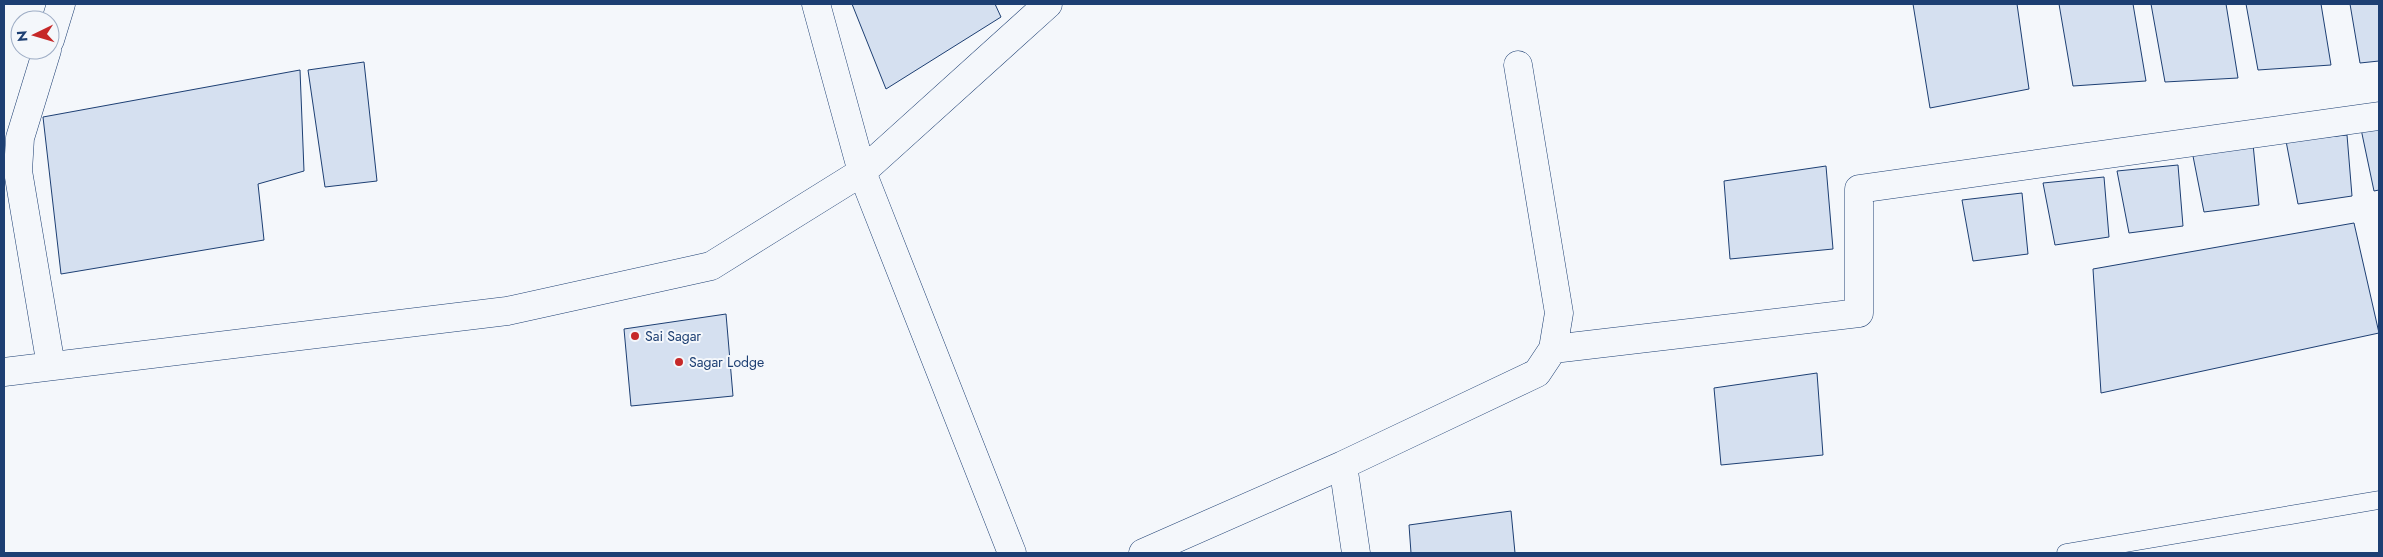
<svg xmlns="http://www.w3.org/2000/svg" width="2383" height="557" font-family="Jost,sans-serif">
<rect width="100%" height="100%" fill="#f4f7fb"/>
<path fill="#d5e0f0" stroke="#1d3f73" d="M852,4h143l6,13 -115,72z
M1913,4h104l12,85 -99,19z
M2059,4h74l13,77 -73,5z
M2151,4h75l12,74 -73,4z
M2246,4h75l10,61 -73,5z
M2350,4h29v57l-19,2z
M364,62l13,119 -52,6 -17,-117z
M300,70l4,101 -46,13 6,56 -203,34 -18,-157z
M2379,127v63l-5,1 -13,-62z
M2347,135l5,61 -54,8 -12,-63z
M2253,144l6,61 -55,7 -12,-61z
M2178,165l5,61 -54,7 -12,-62z
M1826,166l7,83 -103,10 -6,-78z
M2104,177l5,60 -54,8 -12,-62z
M2022,193l6,61 -55,7 -11,-61z
M2354,223l25,110 -278,60 -8,-124z
M726,314l7,82 -102,10 -7,-77z
M1817,373l6,82 -102,10 -7,-77z
M1511,511l4,42h-104l-2,-28z"/>
<g fill="none" stroke-linecap="round" stroke-linejoin="round">
<defs>
<path id="service" d="M2066,553l313,-53"/>
<path id="minor" d="M816,4l46,168 150,381
M50,40l11,-36
M47,50l-27,88 -2,33 33,195
M1553,349l306,-36v-124l520,-73
M4,372l503,-61 204,-45 151,-94 186,-168
M1143,553l200,-88
M1356,553l-13,-88 194,-92 16,-24 6,-36 -41,-248"/>
</defs>
<use href="#service" stroke="#1d3f73" stroke-width="19"/>
<use href="#minor" stroke="#1d3f73" stroke-width="29"/>
<use href="#service" stroke="#f4f7fb" stroke-width="18"/>
<use href="#minor" stroke="#f4f7fb" stroke-width="28"/>
</g>
<g fill="#c62828" stroke="#f4f7fb" stroke-width="2">
<circle cx="635" cy="336" r="5"/>
<circle cx="679" cy="362" r="5"/>
</g>
<g text-anchor="middle" stroke-width="4" stroke-linejoin="round" paint-order="stroke">
<g font-size="14" fill="#1d3f73" stroke="#f4f7fb" text-anchor="start">
<text x="645" y="341">Sai Sagar</text>
<text x="689" y="367">Sagar Lodge</text>
</g>
</g>
<rect width="2383" height="557" fill="none" stroke="#1d3f73" stroke-width="10"/>
<g transform="translate(35 35) rotate(265)"><circle r="24" fill="#f4f7fb" stroke="#9eadc5"/>
<path d="M0-4L9 19L0 12L-9 19Z" fill="#c62828"/>
<text y="-8" font-size="14" font-weight="bold" text-anchor="middle" fill="#1d3f73">N</text>
</g>
</svg>
